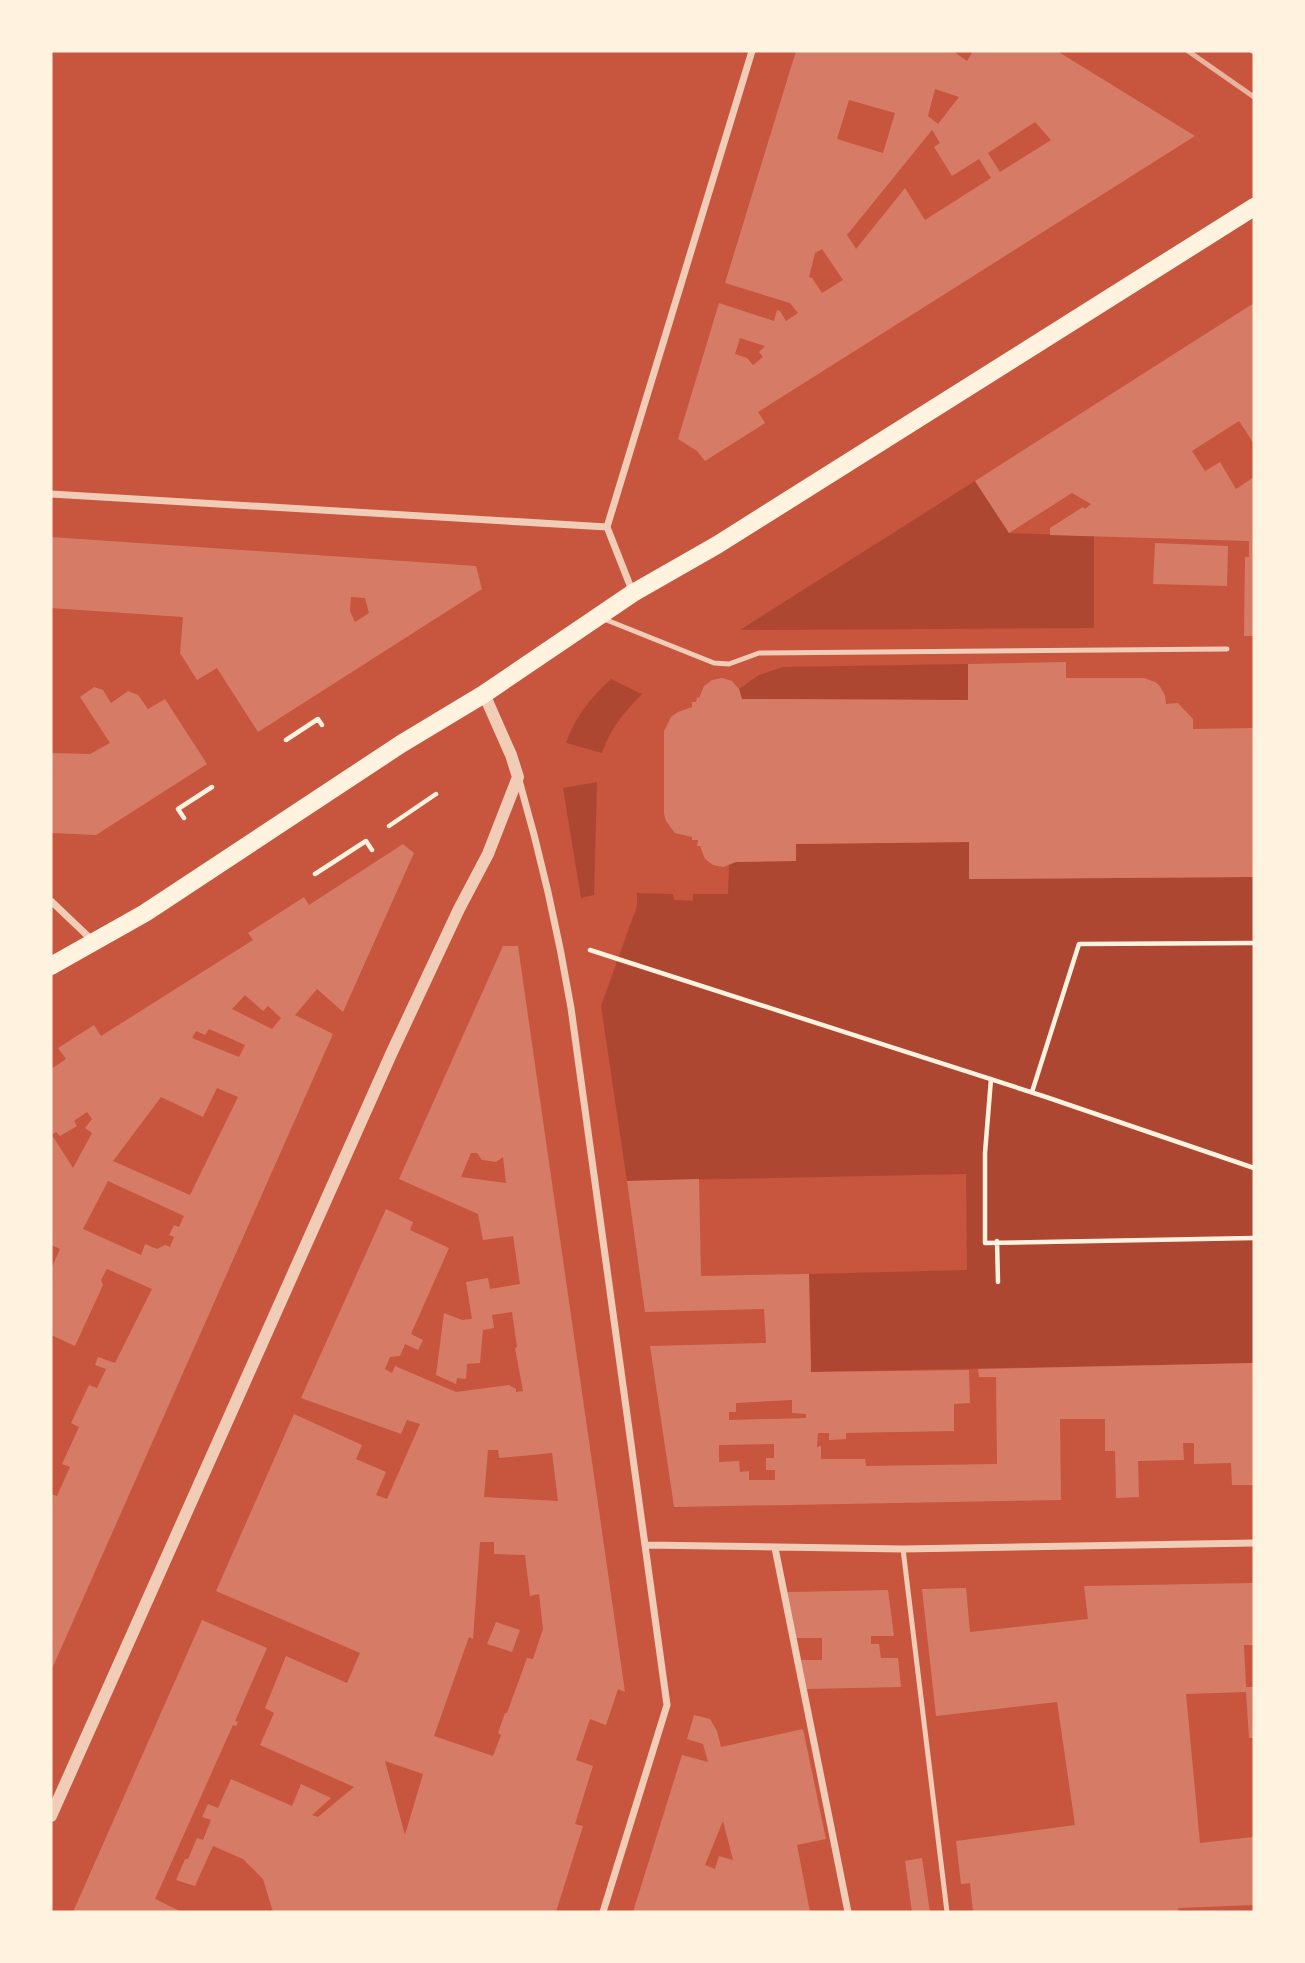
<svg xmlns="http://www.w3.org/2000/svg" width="1305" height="1963" font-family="'Alegreya Sans',sans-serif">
<rect width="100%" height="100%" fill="#c8553d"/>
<path fill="#ae4732" d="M975,481l34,52 85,3v92l-354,2z
M968,664v36l-226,-1 -3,-10 20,-14 24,-8z
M611,679l31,15c-18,18 -32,35 -40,59l-36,-10c9,-26 25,-46 45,-64z
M597,782l-3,113 -13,3 -18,-110z
M969,842v37l285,-2v486l-443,9 -2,-98 158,-4 -1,-96 -339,7 -26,-175 36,-100v-13l36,1 1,6 19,1v-7h35l1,-29 7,-3 60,-1v-17z"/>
<path fill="#d67c66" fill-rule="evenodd" d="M796,51h157l14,10 6,-10h84l138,85 -437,276 7,11 -60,38 -8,-10 -19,-12 41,-136 55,18 3,-11 3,1 6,10 12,-8 -8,-10 -65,-20zM935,89l24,8 -21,27 -10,-8zM849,100l46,13 -12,40 -46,-14zM1035,122l16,18 -51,32 -12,-19zM932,130l8,13 -6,4 18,29 27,-17 12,19 -66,42 -20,-32 -49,61 -9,-14zM822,249l21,31 -21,13 -10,-15 -3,-1 6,-24zM740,338l25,8 -6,6 4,5 -10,8 -6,-7 -12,-4z
M1254,303v141l-15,-23 -47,30 13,20 15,-9 16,27 18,-12v159h-10l1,-79h4v-16l-199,-6v-7l33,-21 2,2 6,-5 -19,-11 -63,40 -34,-52z
M51,537l425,29 6,23 -224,143 -41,-64 -20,12 -17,-27 3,-36 -132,-9zM351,597l14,1 4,15 -14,9 -5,-11z
M1155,543l73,3 -1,40 -74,-2z
M1066,662v16h78l11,4 4,3 6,10 1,9 12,-1 15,16v10l61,-1v149l-285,2v-37l-173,2v17l-60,1 -13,5 -10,-2 -8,-6 -5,-13h-3l1,-6h-6v-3l-17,-4 -9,-12 -2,-7v-83l7,-14 7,-5 14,-5v-5h4l1,-5 2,1 5,-12 8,-6 10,-2 10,3 7,8 3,10 226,1v-36z
M94,687l9,3 8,13 17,-12 10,4 10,14 17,-10 42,65 -111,71 -45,-2v-80l39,1 20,-11 -30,-46z
M403,844l11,9 -71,159 -26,-23 -22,26 38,19 -282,637v-177l6,2 13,-29 -8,-3 17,-37 -8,-4 18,-38 8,3 9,-19 -11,-4 3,-8 17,6 37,-74 -45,-20 -6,11 2,5 -28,61 -24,-11v-66l9,-20 -9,-4v-176l15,-10 -8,-11 36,-23 7,11 152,-96 -5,-7 56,-36 5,8zM245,995l18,16 5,-5 13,12 -9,11 -40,-20zM209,1029l36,16 -6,12 -47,-19 4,-7 9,4zM217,1088l21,9 -48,98 -77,-34 48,-64 42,20zM87,1112l5,7 -7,9 7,5 -19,35 -21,-33 4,-3 4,4 17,-10 -3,-5zM108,1181l76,35 -5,11 -5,-2 -5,10 5,2 -4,10 -5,-2 -8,4 -12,-5 -4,11 -58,-26z
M503,946h15l107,746 -7,-3 -12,36 -16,-6 -14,41 17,6 -18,58 8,2 -27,86h-283l-10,-33 -20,-20 -30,-13 -18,40 -19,-6 9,-21h3l9,-21 6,2 8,-20 -9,-3 6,-13 10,4 13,-29 61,27 9,-22 30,14 -19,17 6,2 36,-30 -94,-42 14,-32 -9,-5 21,-52 61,27 13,-30 -144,-62 78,-177 68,31 -6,14 30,13 -10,23 11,4 33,-75 -13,-4 -6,14 -100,-36 85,-189 27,13 -3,8 39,18 -38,86 12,6 -5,10 -13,-6 -5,12 -10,1 -5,12 7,4 3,-7 61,26 53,-7 7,4v3l7,-1 -8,-43 2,-1 -5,-35 -20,3 2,13 -11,2 -3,33 -13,1 -1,15 -9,-1 -1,6 -20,-9 8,-62 18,7 10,-1 -6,-37 22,-4 2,11 30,-5 -7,-48 -30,4 -5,-26 -79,-35zM471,1153h6l5,7 14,2 7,-5 3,26 -45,-6zM488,1450h10l1,8 53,-5 6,48 -74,-4zM480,1542h14v12l31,1 5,41 9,-2 4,35 -10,30 -6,-1 -20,55h-2l-7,20 3,2 -8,21 -59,-20 35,-99 4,2zM385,1761l38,13 -18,61z
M699,1179l2,97 108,-2 2,98 158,-2 1,33 -16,1v27l-108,2v6l-17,1v-7h-11l-1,14 4,-1v13h44l1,7 131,-2 -1,-87h-17l-1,-8 276,-6v122h-22l-1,-22 -37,1v-21h-11l1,17 -46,1 1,36 -23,1 -1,-47h-10v-32h-45l1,81 -387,7 -24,-161 116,-3 -2,-34 -119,3 -18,-131zM792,1400v13l14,1v4l-77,2v-8h7v-9zM774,1444v14h-8v12h9v10h-26v-9l-9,1 -1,-11 -20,1v-17z
M1254,1583v62h-10l2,42h8v51h-5l-3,-46 -60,2 14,149 53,-6 1,68 -76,3 1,4h-206l-3,-29 -9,1 -5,-43 119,-16 -18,-123 -121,14 -14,-127 44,-1 4,44 118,-13 -4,-33z
M888,1590l6,46h-23v8h8l2,14h17l3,29 -94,2 -6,-29h21v-22h-26l-9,-46z
M202,1620l65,28 -32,73 3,1 -2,4 -3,-1 -78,174 27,13h-109z
M496,1622l24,8 -8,22 -25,-8z
M694,1715l16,4 7,12 4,16 82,-18 23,110 -29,6 13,67h-118v-1l-59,1 49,-157 26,7 -5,-18 -16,-5zM723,1821l10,39 -14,-4 -4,13 -10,-4z
M922,1858l8,54h-18l-7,-51z"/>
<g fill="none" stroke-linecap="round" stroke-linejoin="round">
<path stroke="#fff3e0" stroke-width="4.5" d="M286,740l32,-21 4,6
M184,818l-6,-9 34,-22
M389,826l47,-32
M315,874l51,-33 6,9
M590,950l456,147 208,71
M991,1079l-6,74v90l269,-5
M1032,1092l47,-148 175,-1
M997,1241l1,41"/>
<path stroke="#f1ccb7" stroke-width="5" d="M604,619l110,44 15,1 30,-11 468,-4
M903,1549l44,363"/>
<path stroke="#f1ccb7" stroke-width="7" d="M51,494l556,33
M633,593l-26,-66 145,-476
M519,780c22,76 39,151 52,228l96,697 -64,207
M51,901l42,40
M646,1545l257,4 351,-6
M775,1548l73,364"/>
<path stroke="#f1ccb7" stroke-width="12" d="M51,1816l341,-764 67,-143 29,-55 30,-77 -7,-22 -27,-61"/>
<path stroke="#fff3e0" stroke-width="18" d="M51,966l94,-53 256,-169 83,-50 149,-101 84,-48 537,-338"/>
<path stroke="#e9b49f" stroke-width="5" d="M1188,51l66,46
M1252,51l2,1"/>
</g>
<rect width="1305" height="1963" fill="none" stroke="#fff3e0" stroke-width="105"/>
</svg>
